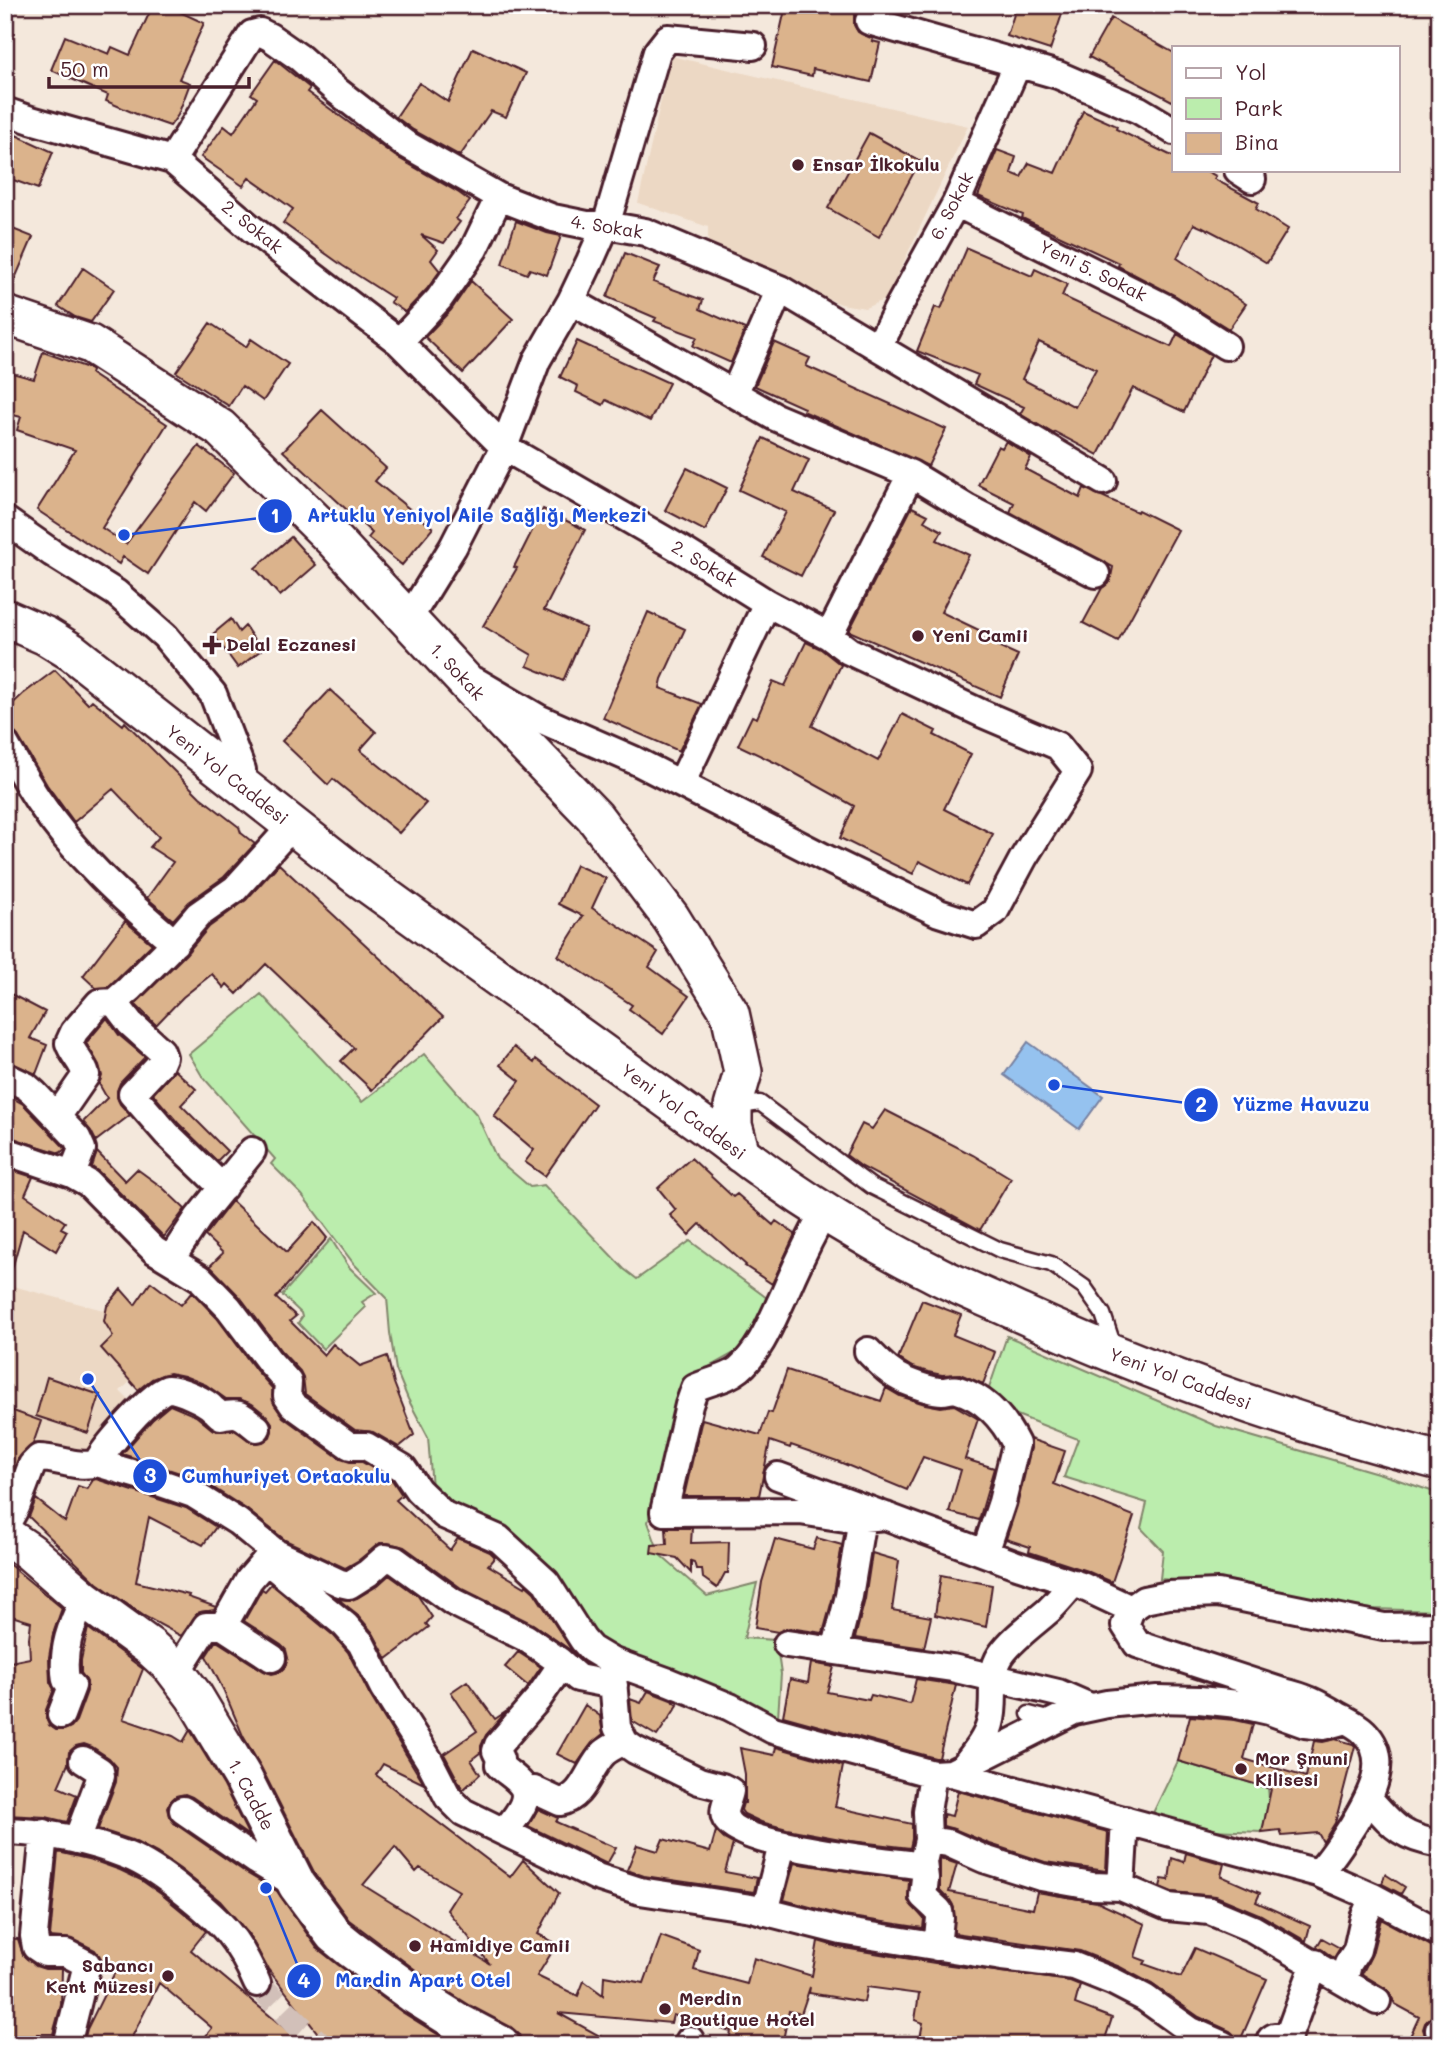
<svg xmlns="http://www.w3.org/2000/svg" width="1445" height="2050" font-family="Mali,sans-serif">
<rect width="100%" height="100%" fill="#f4e8dc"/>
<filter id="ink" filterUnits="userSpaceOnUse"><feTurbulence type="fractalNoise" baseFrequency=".0143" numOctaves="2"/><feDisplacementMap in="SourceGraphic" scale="14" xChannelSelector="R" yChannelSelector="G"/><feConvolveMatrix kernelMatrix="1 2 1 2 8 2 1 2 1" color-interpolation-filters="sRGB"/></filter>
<g filter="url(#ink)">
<path fill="#ecd8c4" d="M671,56l297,70 -82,173 -21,9 -24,-4 -133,-56v-21l-70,-24z
M5,1284l102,27 6,25 -12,12 30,33 -11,10 15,15 -48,51 -57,-6 -21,46 -4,-1z"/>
<path fill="#bbedad" stroke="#82866c" stroke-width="2" d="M261,994l101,108 62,-48 53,61 20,44 33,28 14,-2 80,84 13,10 53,-38 81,60 -21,43 -52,29 -12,14 -38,135 12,33 47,41 50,-13 -13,55 32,2 5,34 -3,43 -184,-77 -31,-49 -33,-43 -31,-23 -45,-21 -22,-16 -4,-51 -20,-38 -12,-29 -6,-37 -3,-35 -33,-34 -52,-69 -31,-31 4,-5 -73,-83 -13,-22z
M331,1239l18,28 27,26 -14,9 4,5 -43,42 -25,-26 4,-6 -1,-4 -19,-18z
M1007,1336l209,90 165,48 59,20v117l-68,-2 -144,-25 -68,-5 3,-28 -22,-23 6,-25 -83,-26 14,-38 -61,-24 -30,-21z
M1178,1761l90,27 1,11 -7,33 -53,-2 -58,-13z"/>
<path fill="#95c2ef" stroke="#7781a1" stroke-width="2" d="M1028,1042l75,54 -24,33 -75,-54z"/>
<path fill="#dbb38c" stroke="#4a1f2b" stroke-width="2" fill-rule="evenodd" d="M153,5h12l39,18 -25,56 11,4 -12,32 -8,11 -29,-10 -35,-15 2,-6 -57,-25 14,-34 44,18 3,-7 18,8z
M786,5h97l-1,3 -17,-2 -7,4 -4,7v8l4,7 15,7 -1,2 8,2 -9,39 -58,-13 -1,7 -40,-9z
M1017,5h48l-15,45 -43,-14z
M1111,18l63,35v49l-85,-45z
M473,48l53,25 -20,44 -15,-6 -31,45 -47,-26 -17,-13 23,-34 29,19z
M275,60l35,28 -3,4 88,64 64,37 11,8 -14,18 4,3 -16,21 -23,-8 17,15 -7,10 9,11 -13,18 -22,23 -15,-10 3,-4 -50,-32 -60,-43 10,-14 -44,-31 -6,8 -42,-29 23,-31 9,7 24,-35 -6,-4z
M1083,111l34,15 -1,3 58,28v13h31l11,6 -2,3 45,24 -3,6 32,20 -21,34 -33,-20 -31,-16v1l-9,-4 -17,34 69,46 -17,25 -53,-33 -58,-30 1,-3 -97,-45 1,-3 -45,-19 19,-46 19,7 -5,16 10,4 8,-14 26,10z
M5,130l48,22 -15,37 -33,-12z
M869,133l51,28 -41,76 -51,-29z
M516,221l31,12 14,3 -14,39 -17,-6 -3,5 -25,-10z
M5,226l28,11 -25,58h-3z
M967,248l65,28 3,-7 32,15 -5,12 109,51 6,-13 34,21 -27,57 -51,-24 -35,67 -43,-23 -1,2 -34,-20 4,-7 -50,-23 4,-9 -61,-24 18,-44 6,2zM1039,342l57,27 -21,38 -53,-28z
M625,253l35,14 -7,15 50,18 -3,9 45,20 -14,34 -38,-17 4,-9 -43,-16 2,-3 -49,-21z
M83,268l31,21 -23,33 -16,-5 -17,-11z
M471,281l42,38 -50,54 -38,-36 26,-27z
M210,323l36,24 5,-8 37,25 -25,37 -21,-15 -13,20 -53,-34z
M577,341l92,42 -19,38 -44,-21 -3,5 -27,-13 2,-6 -18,-9z
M774,342l36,16 -4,8 140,63 -18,37 -125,-55 1,-3 -49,-22z
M43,352l45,16 4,3 -1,3 76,50 -65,104 24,16 73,-98 35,27 -28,38 -11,-9 -47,72 -25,-17 -4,7 -82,-54 38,-60 -58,-20 4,-13 -16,-4v-42l29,8z
M322,410l64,58 -11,13 58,47 -31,37 -34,-27 4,-5 -89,-82z
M763,438l46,22 -15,32 40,18 -33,66 -38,-19 23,-45 -47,-22z
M1006,441l25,16 -6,12 55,29 4,-10 53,24 1,-2 40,20 -60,111 -35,-18 19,-35 8,-6 3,-15 -103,-55 4,-9 -36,-18 20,-39 4,2z
M687,468l40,20 -22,43 -40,-21z
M912,507l16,8 -4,6 18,10 -5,9 32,15 -28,57 40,19 -3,6 40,18 -18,42 -151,-66z
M543,509l42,21 -41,80 42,18 -23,53 -36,-15 5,-11 -49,-29 34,-58 -3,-1z
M291,537l25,28 -36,31 -25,-28z
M648,612l37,17 -23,50 -2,9 42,16 -23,47 -76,-33z
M231,619l8,13 6,-6 16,24 -23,18 -25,-34z
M806,642l15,7 20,16 -29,61 66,35 24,-47 34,17 -2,4 37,19 -27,55 49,25 -26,51 -48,-24 -6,13 -73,-36 14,-32 -76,-42 -40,-19 14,-29 5,2 16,-37 12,5z
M55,670l33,34 4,-4 31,25 2,-3 75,75 39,30 2,6 14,11 -31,33 -35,25 -16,18 -26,-22 26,-36 -23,-15 9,-10 -46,-48 -39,33 -27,-37 -29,-49 -6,-6 -7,-2v-17l18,-17z
M330,690l46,42 -16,18 66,53 -27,30 -66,-54 -5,6 -46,-44z
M279,864l164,153 -71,73 -31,-29 13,-13 -88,-84 -29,30 -10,-10 -3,4 -12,-14 -29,23 -27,28 -21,-21 51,-50 23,-27 37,-27z
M576,865l30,13 -14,30 66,44 -9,15 40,29 -26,38 -34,-25 3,-4 -74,-49 25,-40 -25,-12z
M125,921l27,23 -44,43 -12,1 -13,-12z
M5,991l40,21 -15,26 17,7 -11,29 -31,-14z
M107,1018l12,17 26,22 -25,26 -3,8v6l3,7 10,11 -34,26 -5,-10 -8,-9 24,-24 -8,-14 3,-8 -3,-11 -13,-22z
M514,1047l20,16 2,-4 59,45 -50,72 -20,-14 9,-12 -40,-34 26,-35 -20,-16z
M175,1070l21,19 -15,16 46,46 -10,10 -39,-38 -25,-29z
M5,1094l18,10 41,43 1,2 -5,4 -55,-17z
M885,1110l88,45 38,23 -31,52 -118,-63 -16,-12 16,-31 10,5z
M97,1152l28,29 12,-12 26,19 22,21 -21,28 -65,-65 -7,-5z
M691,1158l42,39 4,-3 36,31 3,-4 19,13 -23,50 -27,-18 1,-1 -46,-41 -11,11 -19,-20 6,-5 -18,-22z
M5,1168l28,9 -8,18 40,27 -4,6 6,3 -11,20 -33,-21 -11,39 -7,-1z
M232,1201l55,51 27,-30 13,16 -51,60 20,18 -6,5 34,34 9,-11 27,22 27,-10 7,27 20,52 -15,12 -26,-15 -18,-2 -50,-36 -2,-17 -3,-6 -19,-20 -41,-54 -30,-31 13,-13 -18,-17z
M151,1282l30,23 11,-13 25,26 39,52 16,18 2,16 9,13 58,42 9,3h12l30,18 10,15 -6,5 54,50 8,-12 32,14 5,5 -7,8 37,22 1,-2 8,7 39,60 -40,-28 -72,-36 -57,-41 -16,-4h-8l-21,17 -14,8 -60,-28 -39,-31 -45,-29 -79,-26 30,-34 18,-15 26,11 16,13 6,2 16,-1 20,13 9,-1 7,-5 2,-6v-8l-5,-7 -15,-12 -13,-5h-13l-20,-14 -22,-9 -14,-3 -8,2 -10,4 -14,11 -37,-42 12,-12 -9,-15 3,-15 14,-17 14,16z
M922,1300l39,15 -8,20 42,17 -12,32 -23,-10 -18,1 -14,-3 -16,-5 -14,-9z
M787,1370l94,31 5,-13 14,8 25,8 16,3 13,-2 21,12 3,2 -13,40 29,9 -15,52 -30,-8 12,-42 -38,-13 -16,33 -70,-29 -46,-16 -1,3 -20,-7 -11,55h-75l18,-77 58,16 8,-23 4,1z
M47,1377l53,18 -12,38 -52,-17z
M5,1408l36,13 -8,23 -15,15 -13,32z
M1030,1439l35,12 -11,33 80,32 -22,66 -25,-11 -58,-19 1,-5 -24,-8 11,-33 14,-58z
M96,1479l90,29 30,19 -13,18 -54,-28 -13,65 53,13 -1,2 28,10 -2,3 -16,3 -17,23 -37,-20 -47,-33 -68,-66 7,-18 29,23 13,-36 9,3 6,-9z
M666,1528h26l-1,15 38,-1 -1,31h-3l-8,15 -14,-10 -1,-9h-6l-2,-7 -3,-1v12l-14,-15 -26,-5 1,-8 15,-1z
M817,1538l25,7 -8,48 -11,40 -34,-5 -11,4 -23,-4 7,-46 13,-43 38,10z
M872,1553l27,8 -7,49 39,7 -7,31 -69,-10 10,-39z
M5,1561l57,47 -9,26 -4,23 1,25 4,7 -8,21v8l3,7 7,5h8l7,-3 5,-6 11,-30v-9l-6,-9v-13l7,-32 55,41 -20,50 50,17 10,6 7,-12 34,56 25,50 -57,-39 -7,-3 -9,2 -6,6 -3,6 2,8 5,7 74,51 29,17 40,57 20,16 65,48 53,33h-128l-59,-76 -20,-36 -28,-32 -40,-32 -23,-16 -25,-13 -34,-11 18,-47 1,-15 -8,-9 -17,-11 -8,-3 -8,2 -7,6 -1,12 -10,23 19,8 -10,27 -21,-5 -41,-2v-144h5v-9l20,-4 -1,-20 2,-16 -26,-8z
M389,1575l29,21 14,21 -6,7 3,3 -42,32 -14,-26 -16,-19 -19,-15 9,1 10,-2 20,-12z
M941,1575l51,10 -6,42 -51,-12z
M271,1584l63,52 14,16 22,43 54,89 -41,-20 -7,11 134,102 13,-17 36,33 -21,41 19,10 -20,32 41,20 6,-15 19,14 1,-19 40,7 17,-47 38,14 -5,20 53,14 7,-26 58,18 6,-35 20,6 97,16 135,18 10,4 -5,19 37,14 -9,27h-161l-22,-7 3,-15 -8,-3 4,-26 -52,-7 -3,15 -55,-9 1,-6 -9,27 -12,-3 -7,34h-54l3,-14 -58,-16 -2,8 -113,-10 58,32h-94l-3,-11 -8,-7 -40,-21 -46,-29 -76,-57 -34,-46 -54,-107 -18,-31 -19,-45 -18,-35 9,-14h3l46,29 8,3 8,-2 5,-5 3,-9 -2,-8 -5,-5 -37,-24 18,-32 3,2zM395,1847l21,25 4,-4 39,23 -12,19 43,54 -127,-79z
M518,1652l23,15 -13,19 -23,-19z
M811,1663l23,4 -7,25 42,8 2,-5 39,9 6,-25 40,6 -17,73h-4l-152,-42 7,-37 18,4z
M467,1681l28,38 12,-8 -21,24 -5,11v6l-10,8 9,14 -17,16 -19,-36 33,-23 -26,-39z
M648,1691l23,9 7,5 -21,31 -25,-15 -2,-22 11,4z
M585,1705l15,11 3,18 -11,9 -15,21 -20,-10z
M1190,1716l45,4 18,4 -9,35 62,18 8,-36 9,1 12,-3 18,5 2,2 -20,77 -12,19 -5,-9 -36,3 -2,-6 -18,2 9,-43 -93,-28z
M776,1747l67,19 -8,41 77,17v15l-2,9 -59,-7 -64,-12 -26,-7 -17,-8 -3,-4 2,-7h2v-29l-5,-26 34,7z
M958,1791l150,41 -2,39 -61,-9 -55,-18 -36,-15 -11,-3v-12l9,2z
M538,1809l20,9 -2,4 60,26 -9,16 -79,-38z
M716,1831l8,8 9,5 -8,28 32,6 -3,14 -110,-16 -17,-6 10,-25 21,6 5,-12 47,13z
M58,1852l34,8 28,10 21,10 20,14 45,37 -15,19 114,95h-106l13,-17 -53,-45 -31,62h-45l4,-16 31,-63 -16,-6 -7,-10 -22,-11 -23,-2z
M1186,1853l38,11 -3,12 39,17 -4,9 54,24 -4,15 -45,-26 -45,-19 -44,-4 -12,-5 2,-8 7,1 3,-22 12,4z
M940,1858l17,6 -8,28 84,17 4,-17 60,10 48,22 -10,33 11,4 -2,3 37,13 14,-29 72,31 -27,62 -10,-10 -31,-14 -47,-33 -32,-17 -40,-16 -126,-18v-25l-4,-8 -10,-10z
M794,1863l115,17 -1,21 16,18 -1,9 -79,-12 -60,-16z
M1385,1874l20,13 -4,7 -19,-10z
M1381,1919l52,28 7,2v50l-8,17 -7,7 -2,6 3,9 9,7h-29l13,-28 -24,-13 -5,-11 -5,-5 -23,-14 10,-20z
M5,1938l13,1 5,16 13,11 9,3h17l-1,36 -8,29h-16v11h-32z
M1322,1938l18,10 -6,10 -13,-9 -5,-1z"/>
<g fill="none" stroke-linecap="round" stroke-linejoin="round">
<path stroke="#d2c0b9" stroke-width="26" stroke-dasharray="26 13" stroke-linecap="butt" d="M257,1983l41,42 22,20"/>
<defs>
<path id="lane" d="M734,1107l26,-4 111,83 129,64 51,14 33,23 19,27 8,24
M1029,1714l16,4 7,4"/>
<path id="street" d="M869,21l189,54 81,35 35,21
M5,111l26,9 141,40 80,69 147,113 105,105 178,103 85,53 62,33 20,15 134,63 75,32 20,25 -54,86 -29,54 -19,14 -37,-12 -108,-52 -197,-101 -94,-41 -63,-37
M172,160l80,-126 8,-2 10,5 30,21 37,33 67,52 95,54 54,21 34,7h19l39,7 135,57 323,192
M1238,170l14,9
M956,203l212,106 58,37
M571,301l204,116 136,57 56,34 129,66
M399,342l40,-43 35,-50 25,-52
M879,346l20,-40 57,-103 62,-140
M734,394l46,-105
M5,520l47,33 64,40 49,43 48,58 29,76
M408,620l45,-73 51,-100 33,-87 34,-59 19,-40 16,-36 51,-173 11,-14 85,8
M829,636l82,-162
M5,744c11,19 21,38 33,56 37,56 86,100 137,143
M681,784l86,-181
M114,1002l16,21 31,28 2,6 -3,7 -28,30 35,40 56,54
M5,1076l21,10 8,7 43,45 5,11 -10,25
M57,1117l29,-42c-4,-14 -13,-20 -17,-32l5,-11 25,-29 15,-1 15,-13 41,-41 28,-33 37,-26 46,-51
M5,1151l67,23 16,9 66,67 46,28 29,30 40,53 19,21 -1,14 6,9 57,41h16l37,22 15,22 26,25 55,24 47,43 37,58 8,9 20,12 58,21 61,25 43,23 160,44 18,-1 367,100 55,24 67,36
M824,1213c-15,26 -28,54 -40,82 -12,25 -23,55 -45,74 -12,10 -30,12 -44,19l-6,17 -25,107 136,-1 52,8 34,-3
M171,1259l27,-41 54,-67
M868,1351c12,12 22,23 38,30 10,4 25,10 36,10 6,0 11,-3 16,-1 27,8 46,30 58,54l-14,58 -17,51
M97,1463l41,12 55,19 45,28 38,31 64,30 9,2 19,-12 17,-15 10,2 58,42 73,36 33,23 19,17 36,7
M778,1476l236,88 68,22 49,23
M5,1527l11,-20 16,-42 7,-7c20,0 38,11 58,5 6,-14 58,-73 71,-74 11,0 38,12 45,20 3,2 5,5 8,7 20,-5 20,0 36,12
M266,1560l79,65 16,18 22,44 46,73 19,37 15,15 134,65 43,14 111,17 90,23 161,26 72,9 40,16 31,16 46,33 32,14
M223,1626l49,32
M787,1644l165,24 106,25 32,14
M835,1651l14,-55 13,-78
M612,1668l5,59 8,16 10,7 64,31 23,6 8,4c-1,8 -8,18 -5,26 10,30 166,44 198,49
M176,1673l30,-47h17l26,-46 25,-29
M61,1715l11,-29 -6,-6c-5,-29 5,-55 18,-81
M965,1765c10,-13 21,-26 25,-41 7,-23 -3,-48 11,-69 11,-16 32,-31 47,-44 9,-8 17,-19 26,-28
M951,1773l123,-62 33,-7 50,-5 42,1 39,4 31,7 36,13 19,2 22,-6
M933,1774l-6,38 1,28 -5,22 2,16 -2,18 16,15 1,7 -3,29
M525,1792l9,-2 26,12c25,-5 28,-34 44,-49 6,-5 13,-8 20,-12
M1369,1799c25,28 32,38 71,45
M183,1810l74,51 38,23
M5,1831c42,1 82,9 121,24 21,8 41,23 58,37 38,30 54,46 73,91
M504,1832c9,-12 31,-34 16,-49 -6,-7 -14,-11 -21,-18l1,-6 -4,-8 2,-6 40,-46 24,-35
M44,1833l-10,103 2,11 9,6h21l21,11 -20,81
M77,1840l24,-64 -1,-5 -17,-11
M928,1840l20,3 36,16 57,18 51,9 29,1 47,20 42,4 43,18 124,72
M1318,1873c14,-14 24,-31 35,-48 17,-28 39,-65 11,-93 -7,-7 -18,-12 -27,-17 -20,-12 -32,-18 -54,-23l-146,-48 -12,-19 6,-16 13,-9 25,-5 49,-2 166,34 56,-1
M1121,1887l4,-67
M765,1912l17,-67
M1344,1981l4,-17 9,-14 7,-32 9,-21
M1439,2030h1
M687,2045l3,-5
M1271,2045v-6l3,-2h14l27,-74"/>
<path id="secondary" d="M5,315l85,29 130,84 113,111 171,184 90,93 77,102 59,95 13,59 -10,35v18l8,29
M5,618l41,18 26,16 286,225 364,262c66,52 136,97 211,134 28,15 58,26 87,40 135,62 276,111 420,148
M5,1535l25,17 54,47 66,48 22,20 22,29 48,80 55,109 37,50 16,13 63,46 48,30 40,21"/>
</defs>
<use href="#lane" stroke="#4a1f2b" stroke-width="19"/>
<use href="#street" stroke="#4a1f2b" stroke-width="32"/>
<use href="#secondary" stroke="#4a1f2b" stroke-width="42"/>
<use href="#lane" stroke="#fff" stroke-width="14"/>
<use href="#street" stroke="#fff" stroke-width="26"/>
<use href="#secondary" stroke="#fff" stroke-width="37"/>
</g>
</g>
<g fill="#4a1f2b" stroke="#fff" stroke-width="2.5">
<circle cx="798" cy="165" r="7"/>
<circle cx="918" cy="636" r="7"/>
<path d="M208.5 634.5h7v7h7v7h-7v7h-7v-7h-7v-7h7z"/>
<circle cx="1241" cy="1769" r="7"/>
<circle cx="415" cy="1946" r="7"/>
<circle cx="168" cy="1976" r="7"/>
<circle cx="665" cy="2009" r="7"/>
</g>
<g text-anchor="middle" stroke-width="5" stroke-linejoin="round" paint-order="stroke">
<g font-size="18" font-weight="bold" fill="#4a1f2b" stroke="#fff" text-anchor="start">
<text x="812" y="171">Ensar İlkokulu</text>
<text x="932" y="642">Yeni Camii</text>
<text x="226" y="651">Delal Eczanesi</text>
<text x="1255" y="1765">Mor Şmuni<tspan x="1255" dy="21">Kilisesi</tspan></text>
<text x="429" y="1952">Hamidiye Camii</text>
<text x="154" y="1972" text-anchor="end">Sabancı<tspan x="154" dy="21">Kent Müzesi</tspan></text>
<text x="679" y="2005">Merdin<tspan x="679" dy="21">Boutique Hotel</tspan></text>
</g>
<g font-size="18" fill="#4a1f2b" stroke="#fff">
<text transform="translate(952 206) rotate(-63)" y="6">6. Sokak</text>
<text transform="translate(252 227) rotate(39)" y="6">2. Sokak</text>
<text transform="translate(607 227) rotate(9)" y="6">4. Sokak</text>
<text transform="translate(1093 271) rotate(26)" y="6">Yeni 5. Sokak</text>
<text transform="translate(704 564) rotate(31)" y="6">2. Sokak</text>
<text transform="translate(457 672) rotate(47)" y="6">1. Sokak</text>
<text transform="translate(227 775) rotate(38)" y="6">Yeni Yol Caddesi</text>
<text transform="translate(683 1112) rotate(36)" y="6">Yeni Yol Caddesi</text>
<text transform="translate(1180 1379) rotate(20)" y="6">Yeni Yol Caddesi</text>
<text transform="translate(251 1795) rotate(62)" y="6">1. Cadde</text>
</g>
</g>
<path fill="none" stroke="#1d4ed8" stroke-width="2.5" d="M124 535L275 516M1054 1085L1201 1105M88 1379L150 1476M266 1888L304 1981"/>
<g fill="#1d4ed8" stroke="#fff" stroke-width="2.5">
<circle cx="124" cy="535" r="7"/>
<circle cx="1054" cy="1085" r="7"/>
<circle cx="88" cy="1379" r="7"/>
<circle cx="266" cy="1888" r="7"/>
<circle cx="275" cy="516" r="18"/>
<circle cx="1201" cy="1105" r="18"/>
<circle cx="150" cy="1476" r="18"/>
<circle cx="304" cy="1981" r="18"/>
</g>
<g font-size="21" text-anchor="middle" font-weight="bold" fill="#fff">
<text x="275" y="523">1</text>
<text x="1201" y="1112">2</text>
<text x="150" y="1483">3</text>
<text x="304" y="1988">4</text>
</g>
<g font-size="19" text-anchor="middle" font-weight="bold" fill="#1d4ed8" stroke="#fff" stroke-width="5" stroke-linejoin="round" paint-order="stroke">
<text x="477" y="522">Artuklu Yeniyol Aile Sağlığı Merkezi</text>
<text x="1301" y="1111">Yüzme Havuzu</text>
<text x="286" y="1483">Cumhuriyet Ortaokulu</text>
<text x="423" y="1987">Mardin Apart Otel</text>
</g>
<rect width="1445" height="2050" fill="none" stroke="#fff" stroke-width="28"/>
<rect x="14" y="14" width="1417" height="2022" fill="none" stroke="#4a1f2b" stroke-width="2.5" filter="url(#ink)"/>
<rect x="1172" y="46" width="228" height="126" fill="#ffffff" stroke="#b7a5aa" stroke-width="2"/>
<rect x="1186" y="68" width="35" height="10" fill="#ffffff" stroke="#b7a5aa" stroke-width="2"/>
<text x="1235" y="80" font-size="21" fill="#4a1f2b">Yol</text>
<rect x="1186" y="98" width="35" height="21" fill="#bbedad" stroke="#b7a5aa" stroke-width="2"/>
<text x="1235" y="116" font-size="21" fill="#4a1f2b">Park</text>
<rect x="1186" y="133" width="35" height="21" fill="#dbb38c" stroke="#b7a5aa" stroke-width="2"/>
<text x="1235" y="150" font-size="21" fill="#4a1f2b">Bina</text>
<path d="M49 77v10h200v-10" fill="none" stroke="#4a1f2b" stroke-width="3.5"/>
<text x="60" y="77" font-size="21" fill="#4a1f2b" stroke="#ffffff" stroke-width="5" paint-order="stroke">50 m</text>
</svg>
